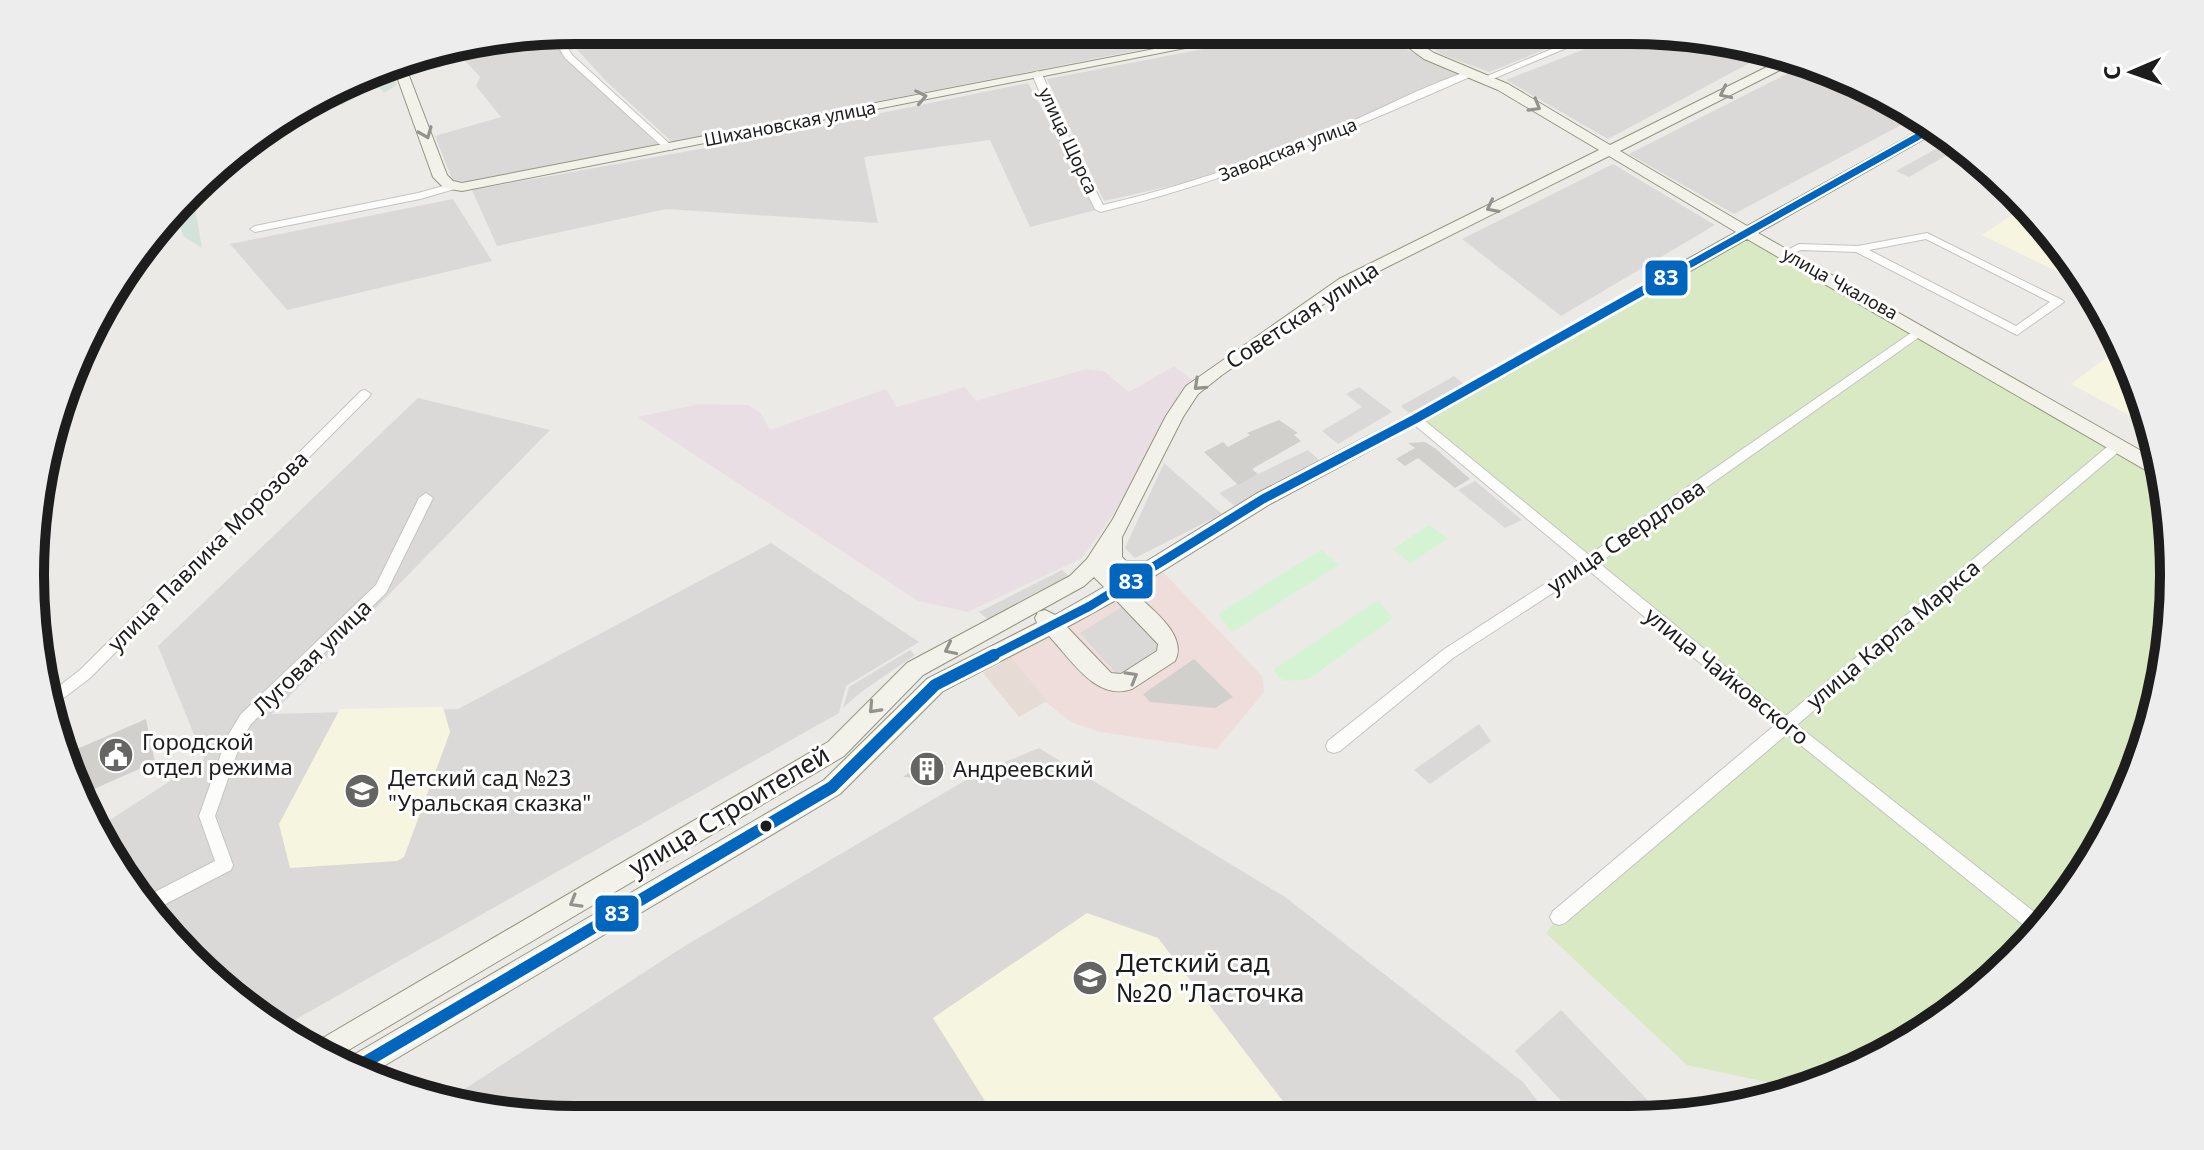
<svg xmlns="http://www.w3.org/2000/svg" width="2204" height="1150" font-family="'Noto Sans',sans-serif">
<rect width="100%" height="100%" fill="#eceae6"/>
<path fill="#dbd9d7" d="M575,30l578,1 11,14 -492,97 -67,-62 -44,-48z
M1296,31h82l33,21 48,21 -121,55 -127,49 -107,24 -57,-122z
M1405,31h186l-102,41 -46,-17z
M1630,31h34l110,19 -166,89 -102,-59z
M551,34l14,23 96,90 -187,35 -21,-1 -18,-45 66,-19 -25,-31 4,-9 -20,-22h-7l2,-5z
M1808,63l62,23 48,30 -184,98 -105,-60z
M1028,83l68,127 -66,17 -40,-87 -126,17 14,66 -212,-14 -169,37 -25,-56 278,-50z
M1613,164l102,61 -154,91 -99,-77z
M453,199l39,62 -205,49 -57,-66z
M418,398l132,32 -278,284 186,-5 313,-166 148,99 -73,44 -7,27 -557,314 -93,-67 -93,-131 108,-70 -46,-113z
M1039,748l246,149 238,185 26,34 -1009,3 -97,-16 240,-156 293,-173z"/>
<path fill="#eedddb" d="M1160,569l103,108 1,15 -47,57 -117,-17 -29,-10 -24,-19 -40,-49z"/>
<path fill="#eadee5" d="M1174,366l20,15 -19,22 -52,98 -41,57 -114,54 -50,-11 -281,-184 63,-13 48,1 12,7 10,18 116,-41 11,18 68,-20 11,14 110,-32 18,2 25,21z"/>
<path fill="#f6f6e0" d="M2027,205l12,11 52,72 -109,-53z
M2121,347l24,53 6,27 -80,-43z
M443,707l7,25 -46,125 -7,4 -107,7 -11,-44 61,-115z
M1087,913l71,25 137,179h-300l-62,-99z"/>
<path fill="#dad9d7" d="M1943,145l9,7 -43,25 -13,-6z
M1454,376l12,10 -54,30 -11,-10z
M1359,387l33,25 -54,32 -16,-13 40,-24 -16,-13z
M1308,450l13,12 -85,45 -17,-14z
M1164,463l58,51 -87,44 -10,-10z
M1475,481l47,39 -17,8 -47,-38z
M1062,570l8,7 -80,44 -11,-9z
M1125,605l40,42 -45,31 -40,-45z
M910,650l5,5 -54,37 -18,16 6,-21z
M1479,724l12,17 -61,43 -16,-14z
M405,915l11,30 -120,65 -9,-32z
M1561,1010l101,105 -87,1 -60,-65z"/>
<path fill="#e7dbd5" d="M1011,657l36,44 -28,16 -36,-44z"/>
<path fill="#d9e9c4" d="M1748,233l413,237 8,34 4,107 -18,105 -37,100 -80,119 -106,93 -95,51 -39,10 -111,-24 -141,-132 13,-16 226,-192 -370,-306z"/>
<path fill="#d4e3d9" d="M389,65l8,20 -13,8 -4,-5 -15,2 -23,15 -20,-5z
M193,196l9,52 -19,-12 -6,-23z"/>
<path fill="#d3f3d3" d="M1429,525l19,14 -38,24 -17,-14z
M1321,550l18,15 -107,67 -14,-18z
M1378,600l15,18 -84,61 -26,2 -10,-11z"/>
<path fill="#d2d0cd" d="M1279,420l19,13 -4,2 7,6 -49,28 6,5 -20,11 -34,-33 19,-10 5,5 22,-12 -3,-2z
M1425,442l11,7 34,30 -15,9 -37,-30 -13,8 -9,-7 19,-11 -7,-5z
M1194,659l39,38 -18,11 -65,-6 -7,-8z
M146,719l9,43 -70,31 -8,-44z
M937,754l9,10 -23,14 -20,-1z"/>
<g fill="none" stroke-linecap="round" stroke-linejoin="round">
<defs>
<path id="street" d="M1595,31h12l-119,50 -8,-2z
M559,33l13,22 100,91v4h-6l-101,-92 -14,-24z
M1471,70l5,3 -2,2c-122,54 -243,106 -374,137l-5,-3 -34,-67 -29,-68 5,-3 5,3 29,68 32,63c78,-18 153,-44 227,-74 47,-20 93,-45 141,-61z
M454,183l4,1v4l-38,11 -165,33 -5,-3 5,-3 163,-33z
M1927,233l135,67 2,2 -47,33 -161,-83 -55,-2 -16,7 -5,-3 19,-10 59,2zM1926,239l124,63 -34,24 -147,-76z
M1921,326l6,4 -2,3 -326,230 187,153 327,-274h10l1,3 -1,3 -326,277 250,197 -10,14 -250,-202 -222,189 -6,2 -6,-2 -3,-6 3,-6 222,-186 -187,-155 -135,88 -113,93 -6,2 -6,-2 -2,-5 2,-5 115,-91 136,-88 -168,-140 -2,-3 2,-3h8l170,139z
M365,390l6,4 -2,3 -279,281 -42,32 -3,-13 35,-27 281,-279z
M426,493l7,5 -47,95 -135,131 -9,15 -27,77 18,49 -2,5 -77,40 -9,-13 70,-36 -16,-45 28,-79 14,-23 135,-129 43,-87z"/>
<path id="secondary" d="M1247,31h24l-809,160 -18,-3 -11,-11 -41,-114 11,-3 44,115 6,6 9,2z
M1386,31h14l34,22 74,31 102,61 179,-89 11,4 -180,91 127,75 184,-102 9,6 -182,103 401,228 4,15 -9,-1 -407,-236 -326,184 -151,81 -138,86c16,17 57,44 43,71l-43,28c-36,13 -61,-30 -83,-53l-106,55 -103,103 -473,282 -27,-10 3,-5 481,-281 103,-101 110,-56 -2,-5 3,-6 7,-2 10,5 49,-28 -10,-10 -10,9 -161,89 -79,81 -514,305 -21,-15 519,-304 79,-79 163,-87 17,-17 26,-40 53,-103 20,-30 153,-107 260,-129 -101,-60 -74,-31zM1609,156l127,76 -327,183 -153,79 -109,67h-21l-4,-4v-20l61,-120 15,-23 24,-19 129,-90zM1116,600l42,44 -1,7 -36,23 -10,-1 -44,-46z"/>
</defs>
<use href="#street" stroke="#c4c4c2" stroke-width="2"/>
<use href="#secondary" stroke="#94957e" stroke-width="2"/>
<use href="#street" fill="#fcfcfb" fill-rule="evenodd"/>
<use href="#secondary" fill="#f3f2ea" fill-rule="evenodd"/>
<defs>
<path id="bus-1-far2" d="M1657,283l278,-156"/>
<path id="bus-1-far1" d="M990,657l100,-51 173,-107 152,-80 245,-138"/>
<path id="bus-1" d="M352,1070l480,-283 103,-102 59,-30"/>
</defs>
<use href="#bus-1-far2" stroke="#fff" stroke-width="11"/>
<use href="#bus-1-far1" stroke="#fff" stroke-width="15"/>
<use href="#bus-1" stroke="#fff" stroke-width="18"/>
<use href="#bus-1-far2" stroke="#0065bd" stroke-width="7"/>
<use href="#bus-1-far1" stroke="#0065bd" stroke-width="9"/>
<use href="#bus-1" stroke="#0065bd" stroke-width="12"/>
</g>
<defs><path id="oneway-chevron" d="M-2-3.5L2.5 0L-2 3.5" fill="none" stroke-width="1.6" stroke-linecap="round" stroke-linejoin="round" transform="scale(2)"/></defs>
<g stroke="#93928e">
<use href="#oneway-chevron" transform="translate(1725 93) rotate(154)"/>
<use href="#oneway-chevron" transform="translate(921 97) rotate(-11)"/>
<use href="#oneway-chevron" transform="translate(1535 106) rotate(30)"/>
<use href="#oneway-chevron" transform="translate(426 133) rotate(68)"/>
<use href="#oneway-chevron" transform="translate(1492 207) rotate(153)"/>
<use href="#oneway-chevron" transform="translate(1199 385) rotate(137)"/>
<use href="#oneway-chevron" transform="translate(950 649) rotate(154)"/>
<use href="#oneway-chevron" transform="translate(1132 677) rotate(-30)"/>
<use href="#oneway-chevron" transform="translate(874 708) rotate(133)"/>
<use href="#oneway-chevron" transform="translate(575 902) rotate(150)"/>
</g>
<defs>
<symbol id="civic-disc" viewBox="-11 -11 22 22"><circle r="9.5" fill="#656563" stroke="#fff"/><path d="M-.6-6.5H3V-4.5H.6V-3L4-1V1h2V6H-6V1h2V-1L-.6-3ZM-1.2 2.5V6h2.4V2.5Z" fill="#fff"/></symbol>
<symbol id="building-disc" viewBox="-11 -11 22 22"><circle r="9.5" fill="#656563" stroke="#fff"/><path d="M-4-6H4V6H1V3H-1V6H-4ZM-2.5-4.3h1.7v1.8h-1.7ZM.8-4.3h1.7v1.8H.8ZM-2.5-1h1.7V.8h-1.7ZM.8-1h1.7V.8H.8Z" fill="#fff"/></symbol>
<symbol id="school-disc" viewBox="-11 -11 22 22"><circle r="9.5" fill="#656563" stroke="#fff"/><path d="M0-5L7-2L0 1L-7-2ZM-4 1L0 2.5L4 1V4Q0 6-4 4Z" fill="#fff"/></symbol>
</defs>
<g fill-rule="evenodd">
<use href="#civic-disc" x="96" y="735" width="40" height="40"/>
<use href="#building-disc" x="907" y="749" width="40" height="40"/>
<use href="#school-disc" x="342" y="771" width="40" height="40"/>
<use href="#school-disc" x="1070" y="958" width="40" height="40"/>
</g>
<circle fill="#1d1d1d" stroke="#fff" stroke-width="3" cx="766" cy="826" r="7"/>
<g text-anchor="middle" stroke-width="6" stroke-linejoin="round" paint-order="stroke">
<g font-size="18" fill="#1d1d1d" stroke="#fff">
<text transform="translate(790 124) rotate(-11)" y="6">Шихановская улица</text>
<text transform="translate(1068 141) rotate(65)" y="6">улица Щорса</text>
<text transform="translate(1288 150) rotate(-21)" y="6">Заводская улица</text>
<text transform="translate(1840 284) rotate(29)" y="6">улица Чкалова</text>
</g>
<g font-size="22" fill="#1d1d1d" stroke="#fff">
<text transform="translate(1302 315) rotate(-33)" y="8">Советская улица</text>
<text transform="translate(1626 536) rotate(-34)" y="8">улица Свердлова</text>
<text transform="translate(208 551) rotate(-45)" y="8">улица Павлика Морозова</text>
<text transform="translate(1893 634) rotate(-40)" y="8">улица Карла Маркса</text>
<text transform="translate(312 657) rotate(-44)" y="8">Луговая улица</text>
<text transform="translate(1727 676) rotate(39)" y="8">улица Чайковского</text>
</g>
<g font-size="22" fill="#1d1d1d" stroke="#fff" text-anchor="start">
<text x="142" y="750">Городской<tspan x="142" dy="25">отдел режима</tspan></text>
<text x="953" y="777">Андреевский</text>
<text x="388" y="786">Детский сад №23<tspan x="388" dy="25">"Уральская сказка"</tspan></text>
</g>
<g font-size="26" fill="#1d1d1d" stroke="#fff">
<text transform="translate(729 811) rotate(-31)" y="9">улица Строителей</text>
</g>
<g font-size="26" fill="#1d1d1d" stroke="#fff" text-anchor="start">
<text x="1116" y="972">Детский сад<tspan x="1116" dy="30">№20 "Ласточка</tspan></text>
</g>
</g>
<path d="M0 0H2204V1150H0ZM575 44H1629A531 531 0 0 1 2160 575V575A531 531 0 0 1 1629 1106H575A531 531 0 0 1 44 575V575A531 531 0 0 1 575 44Z" fill="#ededed" fill-rule="evenodd"/>
<path fill="none" stroke="#1d1d1d" stroke-width="10" d="M575 44H1629A531 531 0 0 1 2160 575V575A531 531 0 0 1 1629 1106H575A531 531 0 0 1 44 575V575A531 531 0 0 1 575 44Z"/>
<g stroke="#fff" stroke-width="3">
<rect x="1644" y="259" width="45" height="38" rx="8" fill="#0065bd"/>
<rect x="1108" y="562" width="46" height="38" rx="8" fill="#0065bd"/>
<rect x="594" y="894" width="46" height="39" rx="8" fill="#0065bd"/>
</g>
<g font-size="22" text-anchor="middle" font-weight="bold" fill="#fff">
<text x="1666" y="285">83</text>
<text x="1131" y="589">83</text>
<text x="617" y="921">83</text>
</g>
<g transform="translate(2132 72) rotate(268)" stroke="#ffffff" stroke-width="6" paint-order="stroke">
<path d="M0-6L14 30L0 20L-14 30Z" fill="#1d1d1d"/>
<text y="-12" font-size="22" font-weight="bold" text-anchor="middle" fill="#1d1d1d">С</text>
</g>
</svg>
